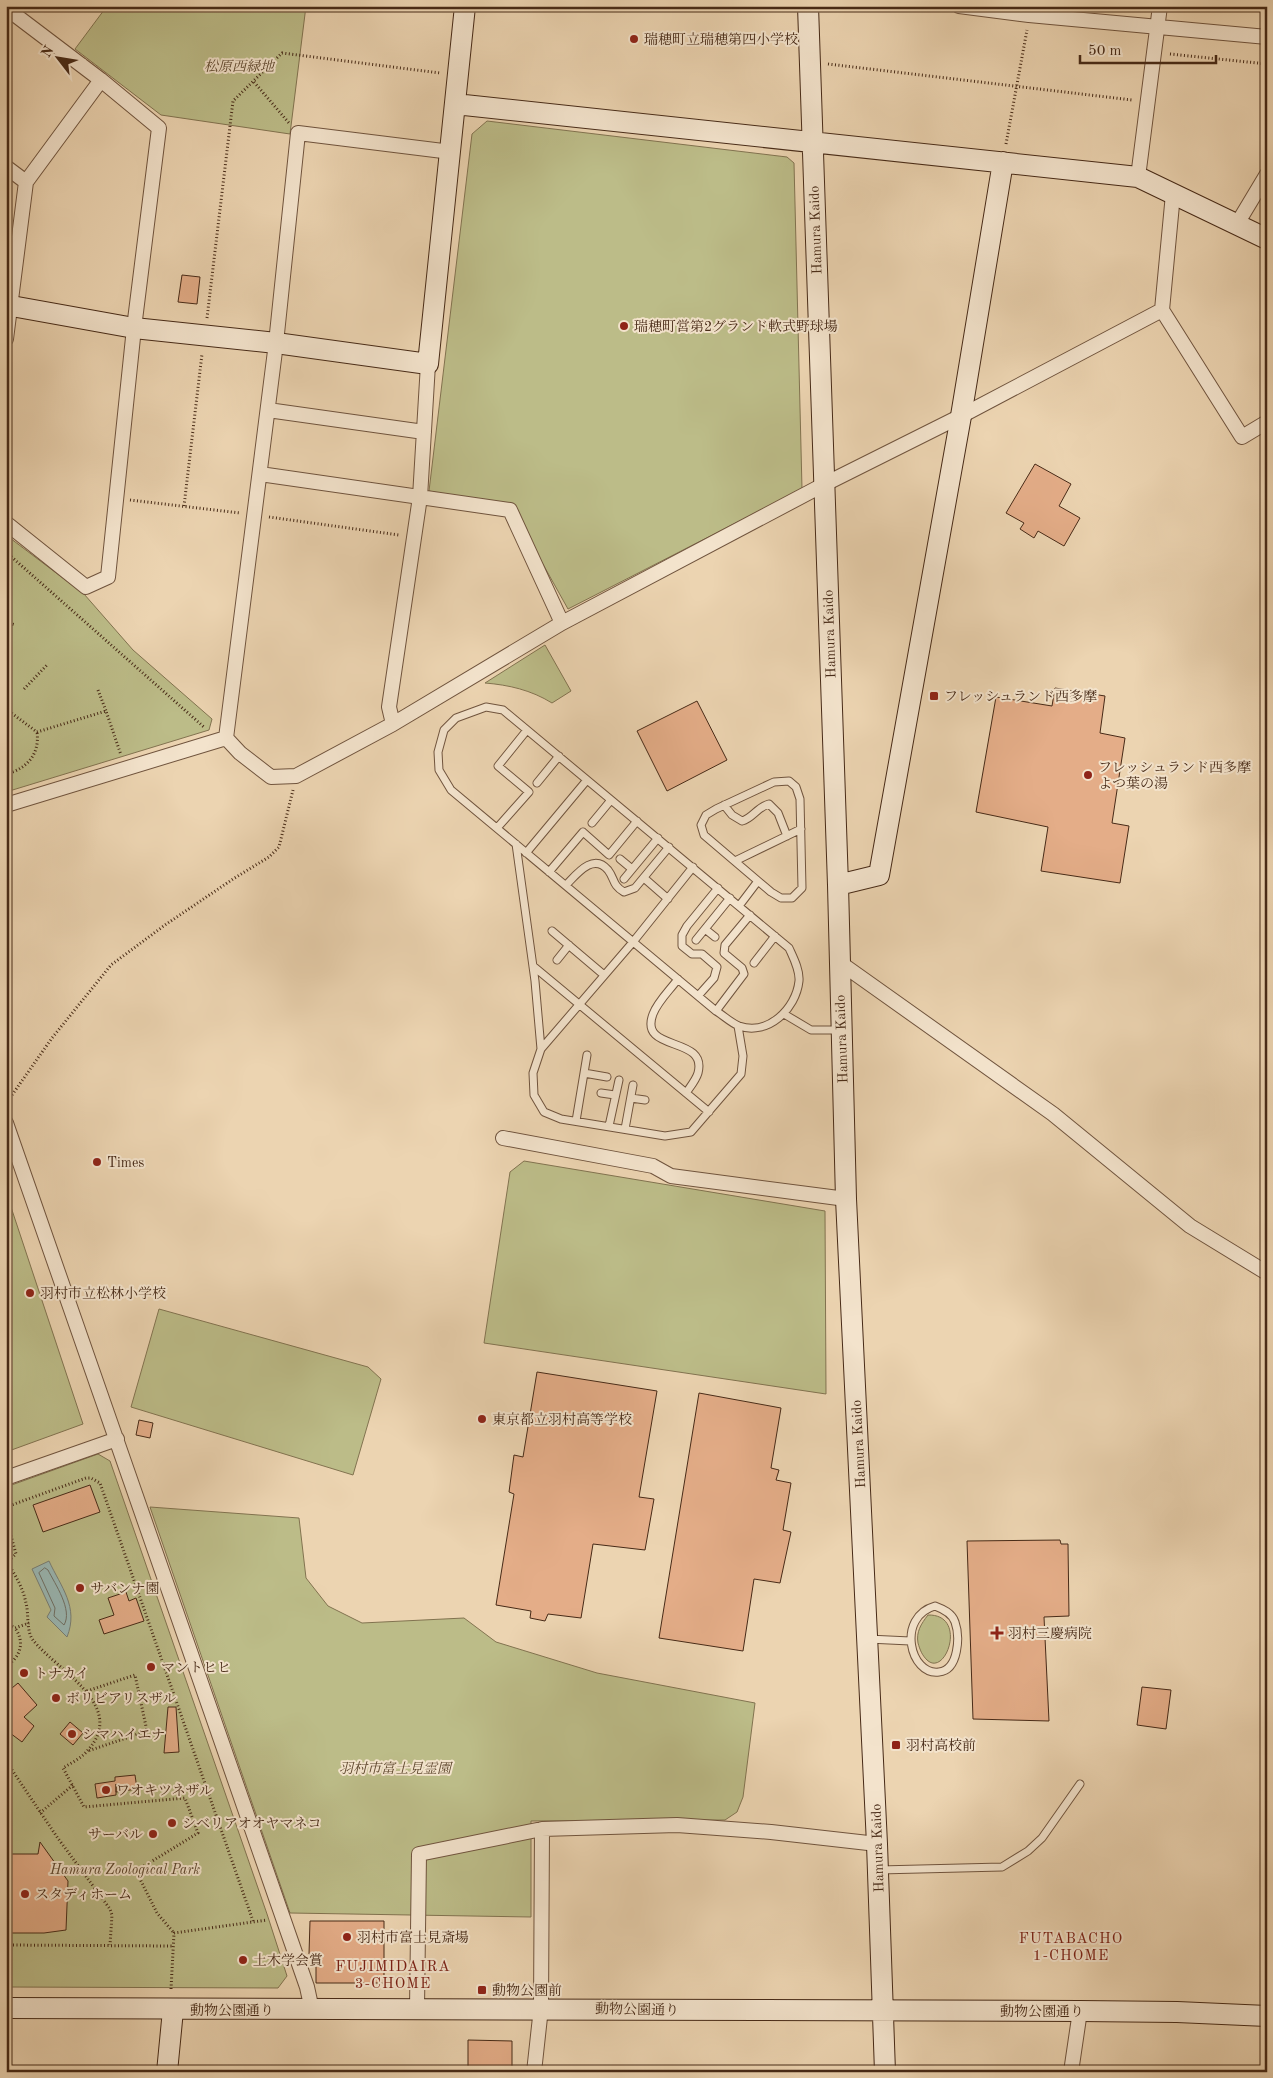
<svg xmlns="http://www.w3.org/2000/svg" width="1273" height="2078" font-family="'Old Standard TT','Noto Serif JP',serif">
<rect width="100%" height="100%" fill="#ecd4b1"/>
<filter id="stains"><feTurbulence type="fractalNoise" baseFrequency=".004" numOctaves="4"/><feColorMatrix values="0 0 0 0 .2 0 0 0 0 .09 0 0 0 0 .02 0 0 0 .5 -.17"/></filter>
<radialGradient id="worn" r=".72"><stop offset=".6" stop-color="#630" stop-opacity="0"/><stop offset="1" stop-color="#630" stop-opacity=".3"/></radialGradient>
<path fill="#bcbc88" stroke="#827350" d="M107,6h199l-16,128 -129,-19 -86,-66z
M487,121l300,36 7,6 8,326 -234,120 -57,-102 -82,-16 43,-357z
M6,535l78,59 49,56 79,69 -3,11 -203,62z
M545,645l26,46 -19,12c-21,-13 -43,-18 -67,-20z
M524,1161l301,50 1,183 -342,-51 26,-171z
M6,1192l77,232 -77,28z
M159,1309l209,58 13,12 -28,96 -222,-68z
M98,1454l12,7 157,453 20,62 -9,12 -272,-1v-500z
M150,1507l149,11 7,60 22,28 34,17 102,-5 32,24 101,31 158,30 -12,94 -6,15 -12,8 -194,1v96l-241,-4z
M928,1615c40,-1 18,63 -1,45 -5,-5 -7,-10 -9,-17 -2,-11 3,-19 10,-28z"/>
<path fill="#9ab7b3" stroke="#797f75" d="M49,1561c12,26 30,46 18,76l-20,-20 4,-7 -19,-41z"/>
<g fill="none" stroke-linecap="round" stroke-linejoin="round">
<path stroke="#707065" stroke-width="1" d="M45,1568l3,2c7,14 25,40 16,55l-10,-9 1,-8 -16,-35z"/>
</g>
<path fill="#e4ad88" stroke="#472a17" d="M182,275l18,2 -3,27 -19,-2z
M1035,464l36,20 -12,22 21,12 -16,28 -26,-15 -4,7 -14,-9 4,-6 -18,-10z
M1055,688l50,8 -5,37 25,5 -13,85 17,3 -9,57 -79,-12 7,-44 -72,-15 20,-115 56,9z
M697,701l30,59 -60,31 -30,-60z
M537,1372l120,19 -18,106 15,2 -9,51 -52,-6 -12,74 -33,-4 -3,7 -15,-3 1,-7 -35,-6 18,-111 -5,-2 5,-37 9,2z
M699,1393l82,15 -10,60 8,2 -3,10 15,3 -8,47 8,2 -11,51 -26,-4 -11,72 -84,-13z
M139,1420l14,3 -3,15 -14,-3z
M90,1485l10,27 -57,20 -10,-27z
M1060,1540l1,4h7l1,72 -25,1 5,104 -76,-2 -6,-178z
M126,1592l3,9 7,-3 8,23 -40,13 -5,-14 15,-5 -6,-17z
M18,1683l19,22 -13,12 10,9 -12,16 -16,-12v-37z
M1142,1687l29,3 -5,39 -29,-4z
M168,1707h8l3,45 -15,1z
M70,1722l13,11 -10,12 -13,-11z
M135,1775l2,14 -21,3v-8v11l-19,3 -2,-14 20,-3v-4z
M40,1842l28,39 -2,49 -22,3h-38v-79h32z
M310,1921h74v62h-68v-28l-7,-1z
M468,2040l44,1v31h-44z"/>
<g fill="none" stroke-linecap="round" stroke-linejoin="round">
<defs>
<path id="lane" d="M486,707l17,3 286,238c4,9 11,22 10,33 -3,28 -31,55 -60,45 -8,-3 -16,-11 -23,-15l-265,-221 -12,-20 -1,-18 6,-22 12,-12z
M789,781l7,6 4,12 2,89 -10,10h-11l-10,-6 -67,-57 -3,-10 5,-10 10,-6 58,-27z
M537,783l22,-27
M724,805l8,10 10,6c11,-3 15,-14 27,-17l9,9 9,23
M592,823l19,-23
M497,828l32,-36 -31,-26 29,-36
M516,844l19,137 6,68
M526,853l61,-73
M620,859l12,10
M735,861l66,-32
M693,867l-60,75 -92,107 -8,24 1,22 10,17 17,7 104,17 26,-4 50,-58 2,-18 -5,-30
M549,872l34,-40 26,23 28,-34
M644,878l24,21
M624,879l34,-41
M566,885c10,-10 27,-33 42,-15 7,9 4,15 16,22l11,-4 34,-41
M739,906l19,-25
M705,929l10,8
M552,931l52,44
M696,940l34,-42
M557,960l12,-15
M754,963l21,-27
M533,966l176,146
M678,979c-8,11 -20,22 -25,35 -15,39 55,21 45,59 -2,7 -8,14 -12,20
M698,996l16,-18 3,-11 -15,-13h-10l-10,-8v-11l5,-9 31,-38
M716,1011l28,-37 -2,-6 -18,-15 1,-8 25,-30
M784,1014l27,16h30
M584,1073l23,4
M601,1093l14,2
M631,1098l14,2
M576,1121l11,-66
M609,1126l10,-46
M625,1129l8,-44
M935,1606c8,3 17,7 20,16 5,14 4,48 -16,50 -29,4 -43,-55 -4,-66z
M868,1639l42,2
M879,1870l123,-3 26,-16 14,-13 38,-54"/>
<path id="street" d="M959,6l70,9 238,22
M6,8l95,72 58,48 -25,200 -26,249 -22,10 -80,-64
M6,167l20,15
M1138,177l22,-171
M1173,194l-11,116 80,127 25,-15
M1237,224l30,-50
M6,339l20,-157 75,-102
M428,364l-8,133 -31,210 4,17 169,-101 261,-138 138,-69 201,-106
M268,410l156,22
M260,474l250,36 52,113
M226,738l50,-395 22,-210 153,19
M226,738l14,15 31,24 25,-1 97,-52
M6,805l220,-67
M839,962l214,152 137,112 77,47
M6,1123l301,864 5,23
M503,1138l150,28 18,10 175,23
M6,1478l111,-39
M417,2008l2,-154 123,-25 135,-4 94,7 106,12
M534,2072l7,-64 1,-179
M1071,2072l9,-61"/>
<path id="secondary" d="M808,6l30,879 8,314 31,645 8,228
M455,104l683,73 129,62
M6,305l128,23 142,15 152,21 37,-358
M838,885l41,-10 82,-459 42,-254
M6,2008l1074,3 97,1 90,4
M167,2072l6,-62"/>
</defs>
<use href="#lane" stroke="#70543e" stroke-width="9"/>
<use href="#street" stroke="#70543e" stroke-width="16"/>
<use href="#secondary" stroke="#472a17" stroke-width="22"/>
<path stroke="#472a17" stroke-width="3" stroke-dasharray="1 2.5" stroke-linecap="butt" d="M1170,54l97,10
M828,64l304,36
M254,82l35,41
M1006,144l21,-114
M207,318l26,-217 49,-48 158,20
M130,500l110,13
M184,506l18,-152
M269,517l130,18
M6,552l199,176
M6,622l9,3
M24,689l24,-25
M98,690l8,21
M6,709l31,23 69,-21 15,44
M6,774c21,-5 34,-20 31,-42
M12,1095l40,-57 59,-73 54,-40 68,-46 36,-22 10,-10 14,-57
M6,1507l80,-29h5l9,5 153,438
M6,1561c9,13 17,27 20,42 3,11 0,28 7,37 23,30 95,65 55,110 -6,8 -17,13 -25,18l21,39 101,-9 13,35 -62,38 21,42 17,20
M6,1563l10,-9 -5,-18
M6,1623l9,5 14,-5
M6,1666c15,-9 19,-24 9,-38
M87,1691l48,-16 12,56 -59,20
M6,1761l51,76 53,72 2,6 -2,30
M40,1813l33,-28
M6,1945l167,1
M171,1989l3,-56 93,-13"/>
<use href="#lane" stroke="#f3e3cc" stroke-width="7"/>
<use href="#street" stroke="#f3e3cc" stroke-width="14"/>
<use href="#secondary" stroke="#f3e3cc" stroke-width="20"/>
</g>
<g fill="#8f2418" stroke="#f3e3cc" stroke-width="2">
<circle cx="634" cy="39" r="5"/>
<circle cx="624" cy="326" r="5"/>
<rect x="929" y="691" width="10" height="10" rx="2.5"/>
<circle cx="1088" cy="775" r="5"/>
<circle cx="97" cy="1162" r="5"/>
<circle cx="30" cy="1293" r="5"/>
<circle cx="482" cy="1419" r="5"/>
<circle cx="80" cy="1588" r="5"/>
<path d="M994.5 1625.5h5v5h5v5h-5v5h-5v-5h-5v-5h5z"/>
<circle cx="151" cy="1667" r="5"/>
<circle cx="24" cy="1673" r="5"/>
<circle cx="56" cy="1698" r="5"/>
<circle cx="72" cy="1734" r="5"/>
<rect x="891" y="1740" width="10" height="10" rx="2.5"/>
<circle cx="106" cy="1790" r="5"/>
<circle cx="172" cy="1823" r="5"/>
<circle cx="153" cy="1834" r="5"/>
<circle cx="25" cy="1894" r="5"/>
<circle cx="347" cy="1937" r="5"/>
<circle cx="243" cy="1960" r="5"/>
<rect x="477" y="1985" width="10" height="10" rx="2.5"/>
</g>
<g text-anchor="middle" stroke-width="4" stroke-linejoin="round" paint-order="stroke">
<g font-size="14" fill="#472a17" stroke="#f3e3cc" text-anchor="start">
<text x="644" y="44">瑞穂町立瑞穂第四小学校</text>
<text x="634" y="331">瑞穂町営第2グランド軟式野球場</text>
<text x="944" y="701">フレッシュランド西多摩</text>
<text x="1098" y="772">フレッシュランド西多摩<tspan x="1098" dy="16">よつ葉の湯</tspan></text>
<text x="107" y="1167">Times</text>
<text x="40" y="1298">羽村市立松林小学校</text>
<text x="492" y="1424">東京都立羽村高等学校</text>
<text x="90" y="1593">サバンナ園</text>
<text x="1008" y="1638">羽村三慶病院</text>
<text x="161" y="1672">マントヒヒ</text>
<text x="34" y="1678">トナカイ</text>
<text x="66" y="1703">ボリビアリスザル</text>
<text x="82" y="1739">シマハイエナ</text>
<text x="906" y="1750">羽村高校前</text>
<text x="116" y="1795">ワオキツネザル</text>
<text x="182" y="1828">シベリアオオヤマネコ</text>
<text x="143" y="1839" text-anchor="end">サーバル</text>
<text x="35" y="1899">スタディホーム</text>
<text x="357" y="1942">羽村市富士見斎場</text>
<text x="253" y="1965">土木学会賞</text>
<text x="492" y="1995">動物公園前</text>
</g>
<g font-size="14" font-style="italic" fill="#5e472e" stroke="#f3e3cc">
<text x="239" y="71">松原西緑地</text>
<text x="395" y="1773">羽村市富士見霊園</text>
<text x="125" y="1874">Hamura Zoological Park</text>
</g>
<g font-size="14" fill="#472a17" stroke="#f3e3cc">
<text transform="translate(815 230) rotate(-92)" y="5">Hamura Kaido</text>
<text transform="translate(829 634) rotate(-92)" y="5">Hamura Kaido</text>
<text transform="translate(841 1039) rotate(-92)" y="5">Hamura Kaido</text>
<text transform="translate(858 1444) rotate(-93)" y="5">Hamura Kaido</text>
<text transform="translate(877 1848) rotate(-92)" y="5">Hamura Kaido</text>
<text transform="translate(637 2009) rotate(1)" y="5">動物公園通り</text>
<text x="232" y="2015">動物公園通り</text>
<text x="1042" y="2016">動物公園通り</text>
</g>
<g font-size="15" letter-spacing="1" fill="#7a1f14" stroke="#f3e3cc">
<text x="1071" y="1943">FUTABACHO<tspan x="1071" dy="17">1-CHOME</tspan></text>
<text x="393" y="1971">FUJIMIDAIRA<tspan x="393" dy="17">3-CHOME</tspan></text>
</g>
</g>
<rect width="1273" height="2078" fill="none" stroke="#ecd4b1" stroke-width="25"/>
<rect x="8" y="8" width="1258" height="2063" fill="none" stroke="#472a17" stroke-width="2.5"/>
<rect x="12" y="12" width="1248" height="2053" fill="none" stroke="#472a17"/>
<g transform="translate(58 58) rotate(301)" stroke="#f3e3cc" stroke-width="4" paint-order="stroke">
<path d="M0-4L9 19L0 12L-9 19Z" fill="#472a17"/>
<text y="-8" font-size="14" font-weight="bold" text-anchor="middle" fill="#472a17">N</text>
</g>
<path d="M1080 55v8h136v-8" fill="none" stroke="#472a17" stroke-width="2.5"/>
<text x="1088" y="55" font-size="15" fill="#472a17" stroke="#f3e3cc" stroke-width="4" paint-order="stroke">50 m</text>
<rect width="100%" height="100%" filter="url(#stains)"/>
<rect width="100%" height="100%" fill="url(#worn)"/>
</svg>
